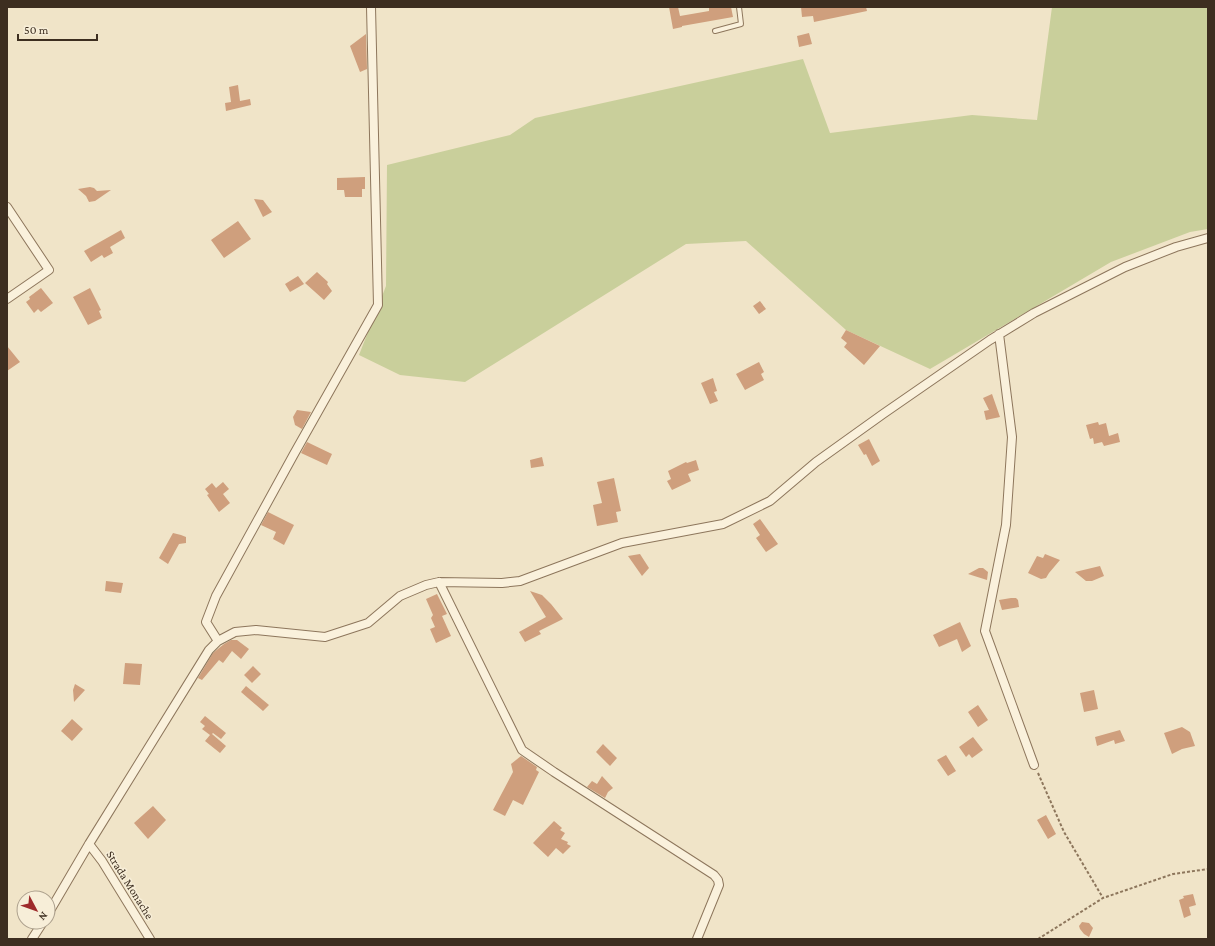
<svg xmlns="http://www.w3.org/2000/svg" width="1215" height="946" font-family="'Crimson Pro',serif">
<rect width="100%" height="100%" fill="#f0e4c8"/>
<path fill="#c9cf9b" d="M1052,7h156v222l-18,3 -79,30 -181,107 -84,-39 -100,-89 -60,3 -221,138 -65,-7 -41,-20 27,-69 1,-121 123,-30 25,-17 268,-59 27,74 142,-18 65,5z"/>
<path fill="#cf9f7d" d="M669,7h9l2,9 29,-5v-4h22l2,10 -51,9v1l-9,2z
M801,7h65l1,4 -53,11 -1,-6 -11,1z
M809,33l3,11 -13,3 -2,-11z
M366,34l1,35 -7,3 -10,-26z
M238,85l2,16 10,-2 1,6 -25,6 -1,-8 6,-1 -2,-15z
M365,177v12h-3v8h-17l-1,-7h-7v-12z
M90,187l4,1 3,3 14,-1 -16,11 -6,1 -3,-6 -8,-7z
M254,199l9,1 9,12 -9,5z
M238,221l13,18 -27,19 -13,-18z
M121,230l4,8 -15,9 3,6 -9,5 -2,-3 -11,7 -7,-11z
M317,272l11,10 -1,2 5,7 -8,9 -19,-17z
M298,276l6,8 -14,8 -5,-8z
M41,288l12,15 -12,9 -3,-3 -4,4 -8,-11 4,-3 -1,-2z
M90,288l11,22 -2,1 3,7 -14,7 -15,-28z
M760,301l6,8 -7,5 -6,-8z
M846,330l34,16 -16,19 -20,-18 3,-4 -6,-5z
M7,346l13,16 -13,9z
M759,362l5,10 -3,2 3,6 -19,10 -9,-16z
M713,378l4,13 -3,1 4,9 -8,3 -9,-21z
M992,394l8,23 -14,3 -2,-9 5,-1 -6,-12z
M297,410l14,2 -9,17 -7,-4 -2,-8z
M1098,422l1,3 7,-2 3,13 9,-3 2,9 -16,4 -2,-4 -8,2 -1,-6 -3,1 -4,-14z
M869,439l11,22 -8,5 -6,-12 -2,1 -6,-10z
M307,442l25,12 -5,11 -26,-12z
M542,457l2,9 -13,2 -1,-8z
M696,460l3,10 -11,4 3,7 -19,9 -5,-9 4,-2 -3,-8 18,-9 1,1z
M614,478l7,33 -5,1 2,10 -21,4 -4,-21 9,-2 -5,-21z
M223,482l6,7 -6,5 7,9 -11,9 -12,-17 2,-1 -4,-5 7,-6 4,5z
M268,512l26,13 -10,20 -11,-6 3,-7 -15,-7z
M760,519l18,25 -12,8 -10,-14 4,-3 -7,-11z
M173,533l8,2 5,2v6l-7,1 -11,20 -9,-6z
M640,554l9,14 -7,8 -14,-20z
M1045,554l15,6 -11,13 -3,5 -5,1 -13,-6 9,-17 6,2z
M1100,566l4,10 -12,5h-6l-11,-9z
M979,568h4l5,4 -1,8 -19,-6z
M106,581l17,2 -2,10 -16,-2z
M530,591l12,4 9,9 12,15 -24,12 2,3 -16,8 -6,-10 27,-15z
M437,594l10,20 -5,2 9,20 -15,7 -6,-14 5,-2 -4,-9 2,-3 -7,-16z
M1011,598h5l2,2 1,7 -17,3 -3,-10z
M960,622l11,24 -9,6 -5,-13 -18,8 -6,-12z
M231,640h6l12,9 -8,10 -9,-8 -9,12 -4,-3 -17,20 -4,-2 15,-25 11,-9z
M125,663l17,1 -2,21 -17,-1z
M253,666l8,8 -9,9 -8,-8z
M75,684l10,6 -11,12 -1,-12z
M246,686l23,19 -6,6 -22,-19z
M1094,690l4,19 -14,3 -4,-19z
M978,705l10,15 -10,7 -10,-15z
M205,716l21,17 -5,6 -8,-6 -1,1 14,12 -6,7 -15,-12 5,-6 -8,-6 3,-3 -5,-4z
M72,719l11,10 -11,12 -11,-10z
M1182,727l8,5 5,14 -13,3 -10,5 -8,-21z
M1120,730l5,11 -10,3 -1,-4 -17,6 -2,-9z
M973,737l10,13 -11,8 -3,-4 -3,3 -7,-10z
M603,744l14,14 -7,8 -14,-14z
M946,755l10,16 -8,5 -11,-16z
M521,756l16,11 -1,3 3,2 -16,33 -10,-5 -8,16 -12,-6 20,-38 -2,-8z
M602,776l11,12 -5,4 -3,6 -18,-11 5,-6 5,3z
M153,806l13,14 -18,19 -14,-16z
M1046,815l10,19 -8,5 -11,-19z
M554,821l8,7 -2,2 5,3 -4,6 7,3 -1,2 4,2 -8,8 -7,-6 -8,9 -15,-14z
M1193,894l3,11 -7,2 2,8 -7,3 -5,-18 5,-2 -1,-2z
M1082,922l7,1 4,5 -4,9 -5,-3 -4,-5 -1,-3z"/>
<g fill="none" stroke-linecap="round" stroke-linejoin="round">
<defs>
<path id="lane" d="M715,31l26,-7 -2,-17"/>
<path id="street" d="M7,207l42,63 -42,29
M999,334l13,103 -6,88 -21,106 49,134
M439,582l83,168 32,22 160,103 4,5 1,5 -22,54
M218,641l-12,-19 10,-26 78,-142 84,-149 -7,-298
M89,844l13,17 48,78
M48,914l41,-70 120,-194 9,-9 17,-9 21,-2 69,7 43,-14 32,-27 26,-11 13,-3 63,1 18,-2 102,-38 101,-19 47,-23 46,-39 67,-48 107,-74 44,-27 91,-46 51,-20 32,-9
M32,939l11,-17"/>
</defs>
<use href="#lane" stroke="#8d765c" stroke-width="6"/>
<use href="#street" stroke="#8d765c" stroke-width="10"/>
<path stroke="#8d765c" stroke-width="2" stroke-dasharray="3 2" stroke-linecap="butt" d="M1038,773l26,59 39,66
M1038,939l65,-41 70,-24 35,-5"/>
<use href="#lane" stroke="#faf1dc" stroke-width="4"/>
<use href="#street" stroke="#faf1dc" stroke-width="8"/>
</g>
<g text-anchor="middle" stroke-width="3" stroke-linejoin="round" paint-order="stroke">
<g font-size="12" fill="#3d2e20" stroke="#f7eed8">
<text transform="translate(130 885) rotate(58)" y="4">Strada Monache</text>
</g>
</g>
<rect width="1215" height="946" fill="none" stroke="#3d2e20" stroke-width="16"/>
<g transform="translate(36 910) rotate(131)"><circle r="19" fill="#f7eed8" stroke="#ada18e"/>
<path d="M0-3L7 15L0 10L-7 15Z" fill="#9e2a2b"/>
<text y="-6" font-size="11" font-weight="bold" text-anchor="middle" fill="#3d2e20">N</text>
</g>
<path d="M18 34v6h79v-6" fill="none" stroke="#3d2e20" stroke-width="2"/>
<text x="24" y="34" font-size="12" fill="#3d2e20" stroke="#f7eed8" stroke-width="3" paint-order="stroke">50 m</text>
</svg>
